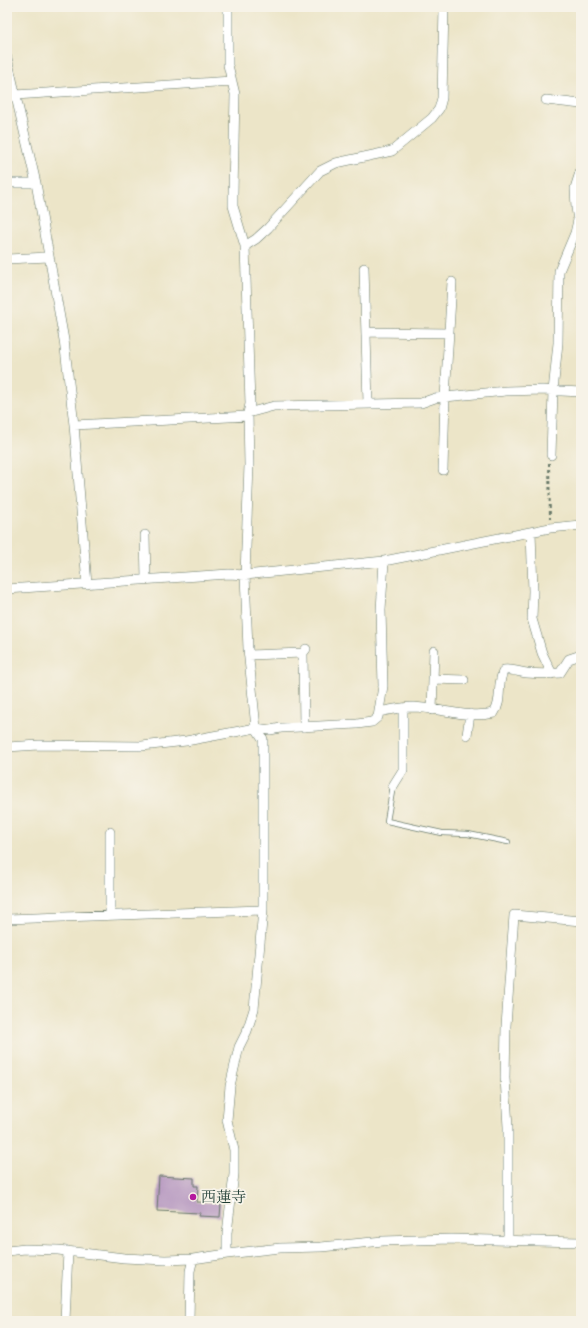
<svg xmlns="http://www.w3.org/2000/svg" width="588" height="1328" font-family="'IM FELL DW Pica','Noto Serif JP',serif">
<rect width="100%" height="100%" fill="#f7f3e8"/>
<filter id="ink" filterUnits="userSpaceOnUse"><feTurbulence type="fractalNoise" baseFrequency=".025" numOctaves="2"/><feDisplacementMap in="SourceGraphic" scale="8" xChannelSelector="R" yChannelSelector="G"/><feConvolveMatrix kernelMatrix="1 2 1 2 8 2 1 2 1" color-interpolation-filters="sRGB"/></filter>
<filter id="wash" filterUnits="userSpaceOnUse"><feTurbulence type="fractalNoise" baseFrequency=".012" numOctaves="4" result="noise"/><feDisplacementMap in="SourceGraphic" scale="16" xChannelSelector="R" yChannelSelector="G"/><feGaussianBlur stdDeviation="0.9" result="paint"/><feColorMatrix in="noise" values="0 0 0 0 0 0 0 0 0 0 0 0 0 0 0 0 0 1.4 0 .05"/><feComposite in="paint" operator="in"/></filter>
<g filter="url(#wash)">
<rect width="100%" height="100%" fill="#ece5c8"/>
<g id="blocks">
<path fill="#ba9dc2" d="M159,1176l35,2v8h4l-1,16 24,1 -1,14 -21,-1 1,-3 -43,-2z"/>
</g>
</g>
<g filter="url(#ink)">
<use href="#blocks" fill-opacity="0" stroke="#677868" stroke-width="1"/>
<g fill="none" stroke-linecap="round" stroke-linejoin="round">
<defs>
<path id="service" d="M393,786l-6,35 55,12 26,1 40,8"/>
<path id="minor" d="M7,58l29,125 28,157 10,85 13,159
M15,95l217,-14
M546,100l35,4
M7,183h29
M245,246l11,-7 12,-11 52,-57 16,-8 56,-12 40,-33 7,-9 3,-11 2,-91
M7,259l42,-2
M364,268l4,135
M366,332l83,1
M248,413l26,-7 147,-3 14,-5 71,-7 36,-1 39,2
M74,425l174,-9
M551,455l2,-64 5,-48 1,-72 16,-38 3,-13 -2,-12 -1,-20 6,-19
M443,470l2,-73 7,-115
M531,532l2,59 -1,28 10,34 10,21
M145,535l1,44
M7,589l222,-15 16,1 139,-14 166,-33 31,-3
M303,653l1,74
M249,655l54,-2 3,-4
M433,679l31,1
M432,710l2,-59
M379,712c11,-2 22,-5 34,-5 27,1 54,12 81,6 9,-12 2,-30 10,-43 7,-1 15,2 23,3 11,1 22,1 33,0l9,-14 12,-4
M467,735l3,-21
M7,747l32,-2 103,1 44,-5 70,-13 14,2 11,-2 76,-4 15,-2 6,-5 5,-31 -2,-76 3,-49
M393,786l10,-16v-62
M110,832v83
M7,919l256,-9
M508,1240v-113l-3,-49 1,-52 8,-111 67,6
M7,1251l18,-2 33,1 66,8 41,2 28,-1 34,-5 53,-6 41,-1 62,-6 68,-2 130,3
M227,1254v-21l7,-59v-24l-7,-30 3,-34 9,-39 8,-16 7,-22 9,-99v-171l-7,-11 -8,-79 -3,-74 4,-110 -1,-52 2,-9 -5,-158 -12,-40v-12l2,-100 -7,-29v-58
M65,1321l3,-70
M189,1321l1,-50 3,-12"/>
<path id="tertiary" d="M580,7l1,1"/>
</defs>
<use href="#service" stroke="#677868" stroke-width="6"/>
<use href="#minor" stroke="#677868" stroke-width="10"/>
<use href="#tertiary" stroke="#677868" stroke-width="12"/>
<path stroke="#677868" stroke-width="2" stroke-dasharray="3 3" stroke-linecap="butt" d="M549,463l1,56"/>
<use href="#service" stroke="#fff" stroke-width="4.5"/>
<use href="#minor" stroke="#fff" stroke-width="9"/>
<use href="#tertiary" stroke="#fff" stroke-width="11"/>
</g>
</g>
<circle fill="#b5179e" stroke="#f7f3e8" stroke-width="1.5" cx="193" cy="1197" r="4"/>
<g text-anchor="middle" stroke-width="3.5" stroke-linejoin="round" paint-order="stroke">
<g font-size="15" fill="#1f3d34" stroke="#f7f3e8" text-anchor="start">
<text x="201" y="1202">西蓮寺</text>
</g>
</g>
<rect width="588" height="1328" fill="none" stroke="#f7f3e8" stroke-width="24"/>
</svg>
